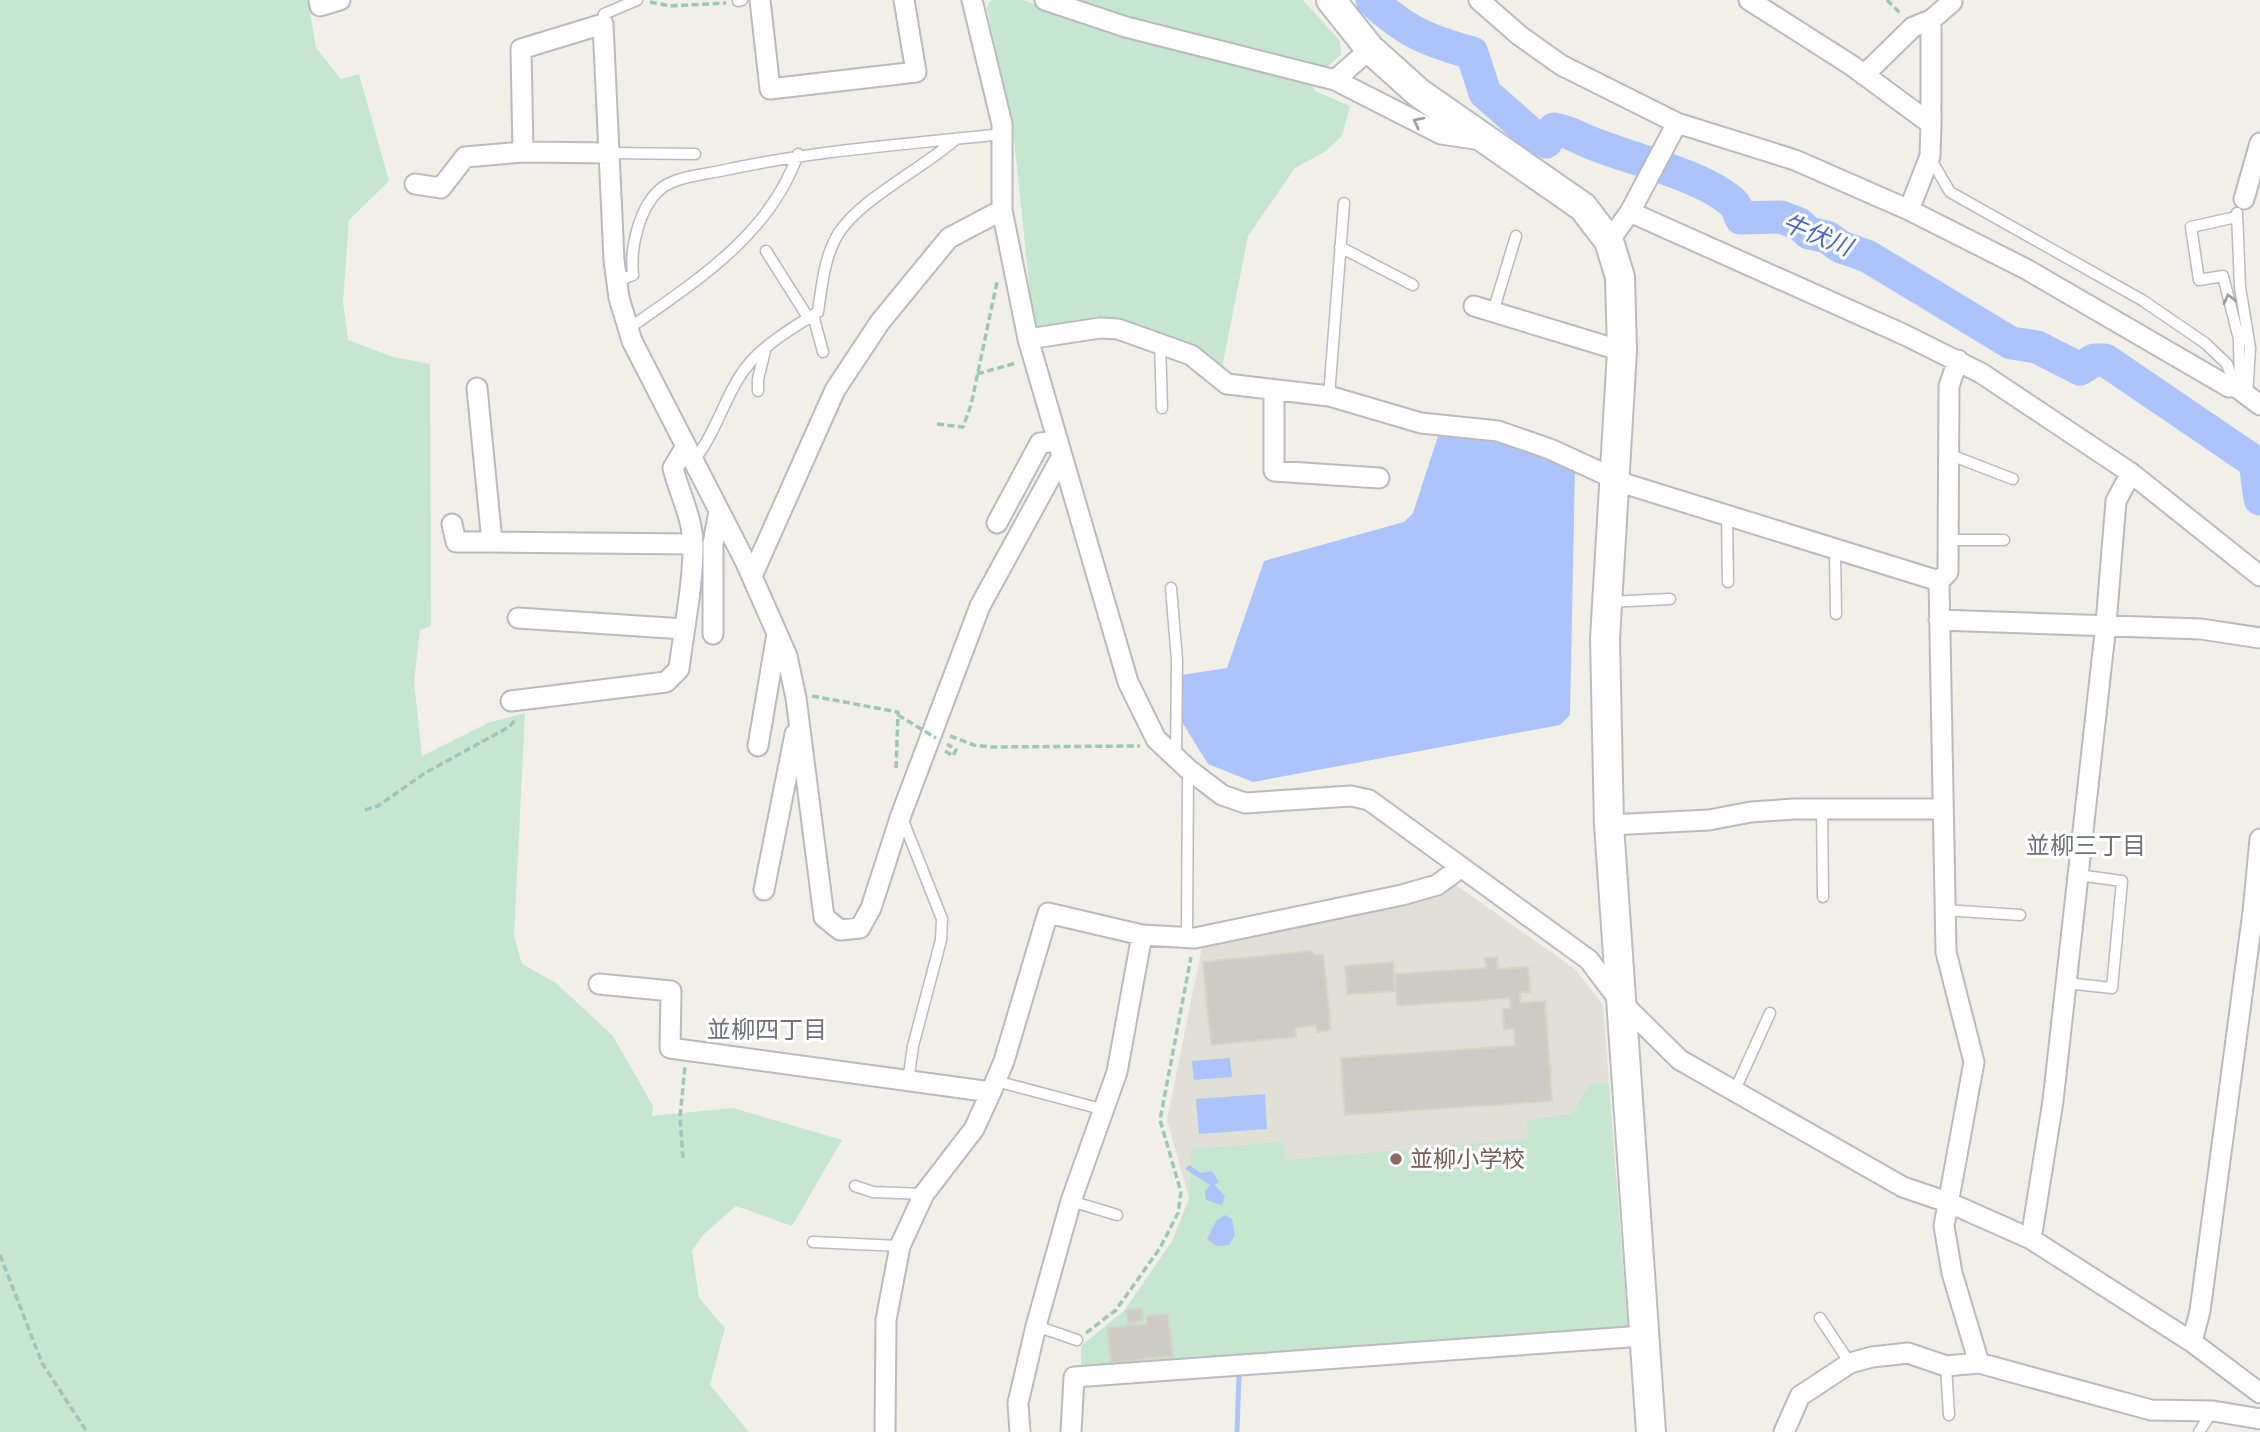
<svg xmlns="http://www.w3.org/2000/svg" width="2260" height="1432" font-family="'Exo 2','Noto Sans JP',sans-serif">
<rect width="100%" height="100%" fill="#f0f0e8"/>
<path fill="#e0e0d6" d="M1456,885l119,84 28,36 25,327 -547,34v-20l43,-35 49,-71 16,-42 -22,-78 35,-173 207,-47z"/>
<path fill="#c6e6cf" d="M0,0h308l8,48 25,31 18,-5 30,107 -40,39 -6,82 5,38 45,17 37,7 1,262 -11,4 -6,52 8,74 66,-33 37,-10 -11,223 8,28 34,19 57,53 40,70 -1,10 81,-8 109,32 -50,86 -56,-20 -33,29 -11,16 7,47 26,30 -15,57 39,47h-749z
M994,0h29l115,42 170,38 7,11 35,15 -8,30 -16,15 -31,17 -47,68 -26,132 -32,-21 -39,-16 -117,-1 -20,-191 -27,-131 2,-6z
M1068,0h235l37,41 1,14 -14,12 -209,-50z
M1601,1083l8,3 19,246 -542,38 -5,-4v-20l43,-35 49,-71 16,-42 3,-49 91,-7 2,18 243,-21 -1,-19 45,-6 17,-29z"/>
<path fill="#adc3fc" d="M1440,430l56,7 79,30 -5,248 -10,10 -307,57 -45,-18 -26,-42v-47l45,-7 37,-107 140,-39 9,-9z
M1230,1058l2,19 -38,3 -2,-19z
M1265,1094l2,35 -68,5 -3,-35z
M1189,1165l12,8 11,-2 7,11 -4,3 10,11 -3,9 -16,-5 -1,-8 5,-7 -25,-16z
M1225,1215l7,4 3,16 -6,10 -13,1 -9,-7 9,-18z"/>
<g fill="none" stroke-linecap="round" stroke-linejoin="round">
<path stroke="#adc3fc" stroke-width="5" d="M1237,1432l2,-57"/>
<path stroke="#adc3fc" stroke-width="33" d="M1372,0c33,32 57,41 100,53l13,40 51,45 10,4 8,-13c15,2 22,8 35,13 37,16 118,34 145,62 3,3 5,10 7,14l40,-1 18,7 10,9 18,4 14,10 26,9 144,87 26,4 43,22 14,-9h11l150,102 5,37"/>
</g>
<path fill="#ccccc4" stroke="#d5d5c6" stroke-width="2" d="M1312,951l2,4 9,-1 8,76 -14,2 -1,-7 -21,3 1,9 -85,8 -8,-83z
M1497,957l1,12 30,-2 2,25h-10v11l25,-2 7,100 -207,14 -4,-57 174,-12 -1,-17h-10l-1,-20 7,-1v-10l-113,8 -2,-32 91,-6 -1,-10z
M1393,962l2,29 -48,3 -2,-28z
M1142,1308l1,13 -15,2 -2,-13z
M1168,1314l5,42 -62,7 -4,-35 40,-4 -1,-8z"/>
<g fill="none" stroke-linecap="round" stroke-linejoin="round">
<defs>
<path id="lane" d="M738,1l4,-1
M604,14l33,-14
M611,153l84,1
M1930,158l20,34 192,108 63,43 22,21 8,23
M2237,213l3,74 10,61 -3,48
M2236,217l-45,10 8,53 24,-4 16,63 1,51
M1340,247l73,38
M766,251l43,68
M617,281l16,-6c-3,-27 6,-70 30,-88 16,-11 44,-13 62,-17 92,-20 184,-26 277,-36
M1493,312l23,-76
M813,315l10,37
M628,329c67,-47 142,-94 170,-175
M1160,343l2,65
M758,391v-12l8,-32
M1329,396l15,-193
M1948,454l65,25
M693,461c24,-28 32,-68 55,-96 18,-22 46,-38 70,-53 4,-27 6,-54 20,-78 22,-35 87,-67 118,-95
M1727,517l1,65
M1947,540h57
M1835,550l1,64
M1171,588l6,72 -1,95
M1608,602l62,-3
M1822,809l1,88
M902,818l40,101 -1,21 -28,106 -5,36
M1944,910l76,5
M1187,937l1,-167
M2066,983l46,5 10,-107 -44,-6
M996,1081l109,29
M1735,1090l35,-77
M855,1186l18,6 51,2
M1071,1201l46,14
M813,1242l87,4
M1820,1318l30,45
M1036,1326l41,14
M1946,1366l3,49
M2199,1432l13,-20"/>
<path id="street" d="M319,0l1,6 20,-6
M760,0l10,89 146,-17 -12,-72
M972,0l30,124v86l26,129 100,343 28,57 32,30 34,26 23,8 106,-7 18,4 220,160 30,40 61,60 223,127 47,16 81,36 161,103 68,51
M1045,0l81,27 209,53 106,54 40,6
M1479,0l40,35 42,30 116,58 118,37 114,50 117,59 203,118h7l24,18
M1749,0l102,65 80,59 -1,32 -21,54
M1931,20v104
M1864,75l49,-48 18,-7 21,-18
M1335,80l35,-31
M523,152l-2,-103 82,-25 11,236 5,38 13,43 114,222 41,93 9,42 28,219 16,13 20,-2 11,-20 30,-93 79,-209 82,-150
M415,184l26,4 24,-31 58,-5 88,1
M2244,199l16,-56
M1630,212l275,123 76,38 150,100 129,103
M1609,241l21,-29 47,-89
M1474,306l148,45
M1028,339l72,-11 18,1 73,26 36,29 102,12 92,27 77,8 52,18 76,35 313,97
M477,388l15,154 201,2
M1274,391v80l105,7
M997,523l43,-80 18,-2
M452,524l4,18h36
M752,576l83,-186 45,-68 69,-84 53,-28
M518,618l166,11
M1939,620l262,9 59,9
M713,634v-90l6,-33
M511,701l155,-19 13,-13c5,-41 14,-83 14,-124 0,-27 -14,-52 -20,-77l12,-20
M758,746l19,-112
M1609,825l100,-5 42,-8 43,-3h147
M764,890l31,-156
M599,984l72,7 -1,57 321,44
M2031,1239l22,-138 53,-477 10,-123 15,-28
M2192,1342l8,-31 53,-399 7,-73
M1979,1363l172,47 62,1 47,8
M885,1432l1,-112 14,-74 24,-52 50,-65 17,-37 13,-31 44,-148 94,22 53,3 207,-43 35,-10 23,-17
M1020,1432l-2,-29 18,-77 35,-125 46,-129 25,-137
M1071,1432l3,-55 569,-41
M1784,1432l16,-36 50,-33 22,-6 36,-4 38,13 33,-3 -27,-90 -8,-47 30,-164 -28,-110 -7,-371 9,-9 1,-186 9,-26"/>
<path id="secondary" d="M1331,0l39,49 49,44 164,114 26,34 11,36 2,74 -17,288 4,186 42,607"/>
</defs>
<use href="#lane" stroke="#babac1" stroke-width="13"/>
<use href="#street" stroke="#babac1" stroke-width="23"/>
<use href="#secondary" stroke="#bbbcc2" stroke-width="32"/>
<path stroke="#a0c7b6" stroke-width="3.5" stroke-dasharray="7 3.5" stroke-linecap="butt" d="M1887,0l14,14
M650,2l20,4 56,-3
M977,374l39,-11
M937,424l26,3 8,-22 26,-123
M812,696l86,16 -2,59
M950,736l24,9 16,2 150,-1
M945,751l8,5 3,-6 -9,-6
M365,810l13,-4 47,-33 84,-46 6,-7
M683,1158l-3,-41 5,-51
M0,1255l42,108 45,69
M1086,1333l30,-23 44,-62 18,-35 3,-21 -21,-72 31,-163"/>
<use href="#lane" stroke="#fff" stroke-width="10"/>
<use href="#street" stroke="#fff" stroke-width="19"/>
<use href="#secondary" stroke="#fff" stroke-width="28"/>
<path stroke="#a0c7b6" stroke-width="3.5" stroke-dasharray="7 3.5" stroke-linecap="butt" d="M898,715l38,23"/>
</g>
<defs><path id="oneway-chevron" d="M-2-3.5L2.5 0L-2 3.5" fill="none" stroke-width="1.6" stroke-linecap="round" stroke-linejoin="round" transform="scale(1.75)"/></defs>
<g stroke="#9fa0a4">
<use href="#oneway-chevron" transform="translate(1418 122) rotate(-153)"/>
<use href="#oneway-chevron" transform="translate(2229 299) rotate(-104)"/>
</g>
<circle fill="#8d6e63" stroke="#fff" stroke-width="2.5" cx="1396" cy="1159" r="7"/>
<g text-anchor="middle" stroke-width="6" stroke-linejoin="round" paint-order="stroke">
<g font-size="23" fill="#785e54" stroke="#fff" text-anchor="start">
<text x="1410" y="1167">並柳小学校</text>
</g>
<g font-size="24" font-style="italic" fill="#4f66c0" stroke="#fff">
<text transform="translate(1817 235) rotate(22)" y="8">牛伏川</text>
</g>
<g font-size="24" fill="#707279" stroke="#fff">
<text x="2086" y="854">並柳三丁目</text>
<text x="767" y="1038">並柳四丁目</text>
</g>
</g>
</svg>
